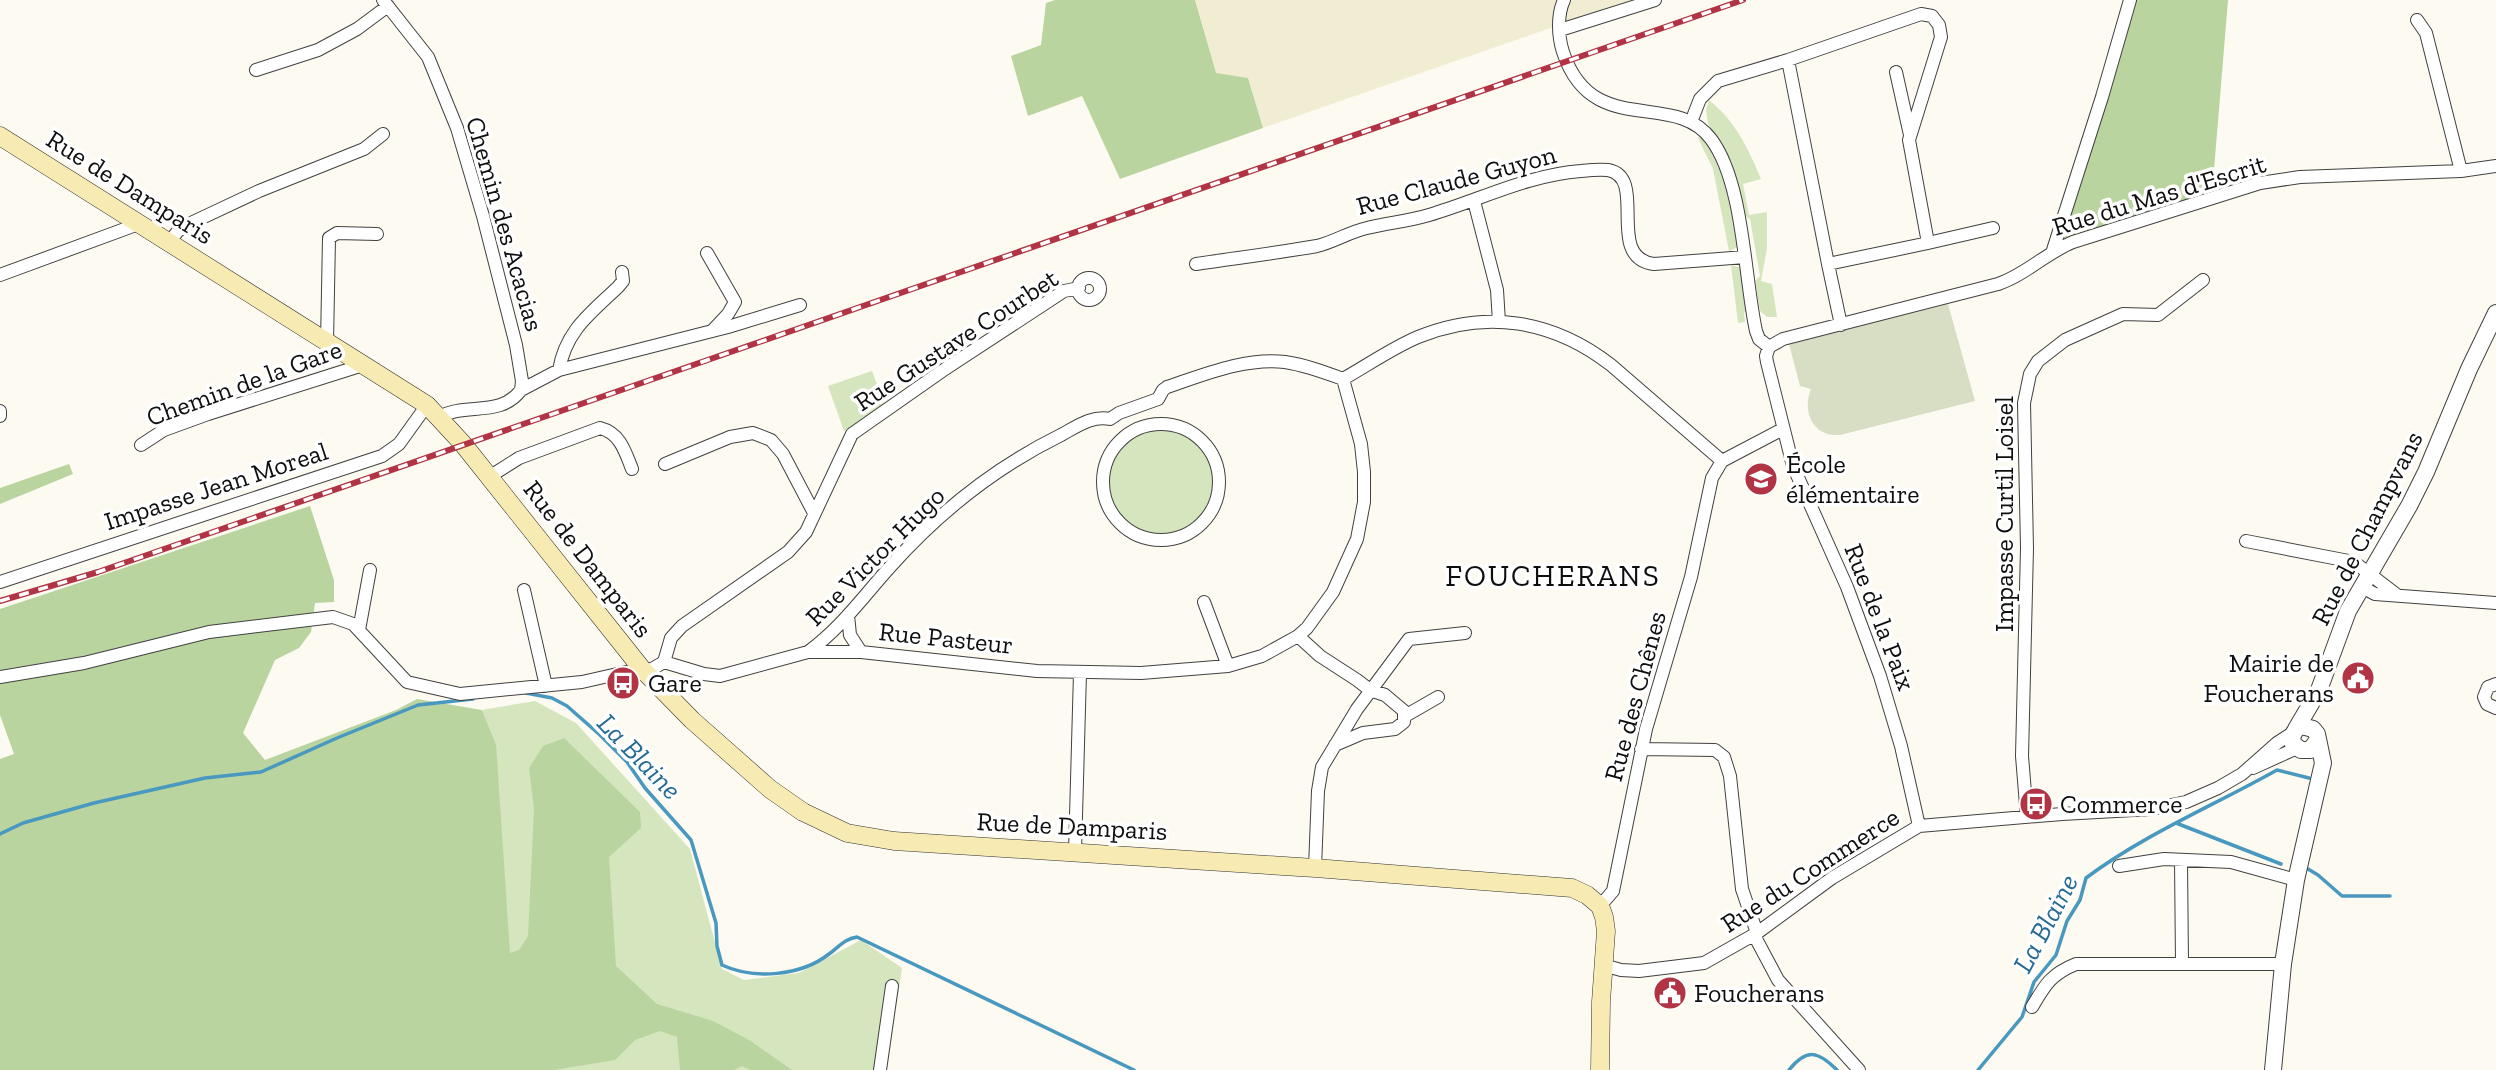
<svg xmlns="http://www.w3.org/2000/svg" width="2496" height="1070" font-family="'Zilla Slab',serif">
<rect width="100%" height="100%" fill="#fdfaf1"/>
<path fill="#f1edd3" d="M1195,0h436l-368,128 -15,-50 -32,-4z"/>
<path fill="#d5e5be" d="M1709,100c27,22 39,48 52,79l-18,5 6,31 18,-3v36l-6,33 11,3 5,33h-10l-7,-6 -5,-30 5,-5 -10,-57 -6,-4 -13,-54 -23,-38 -2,-12z
M1701,136c24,34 30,71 37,111l-9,4 -16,-82 -15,-31z
M1731,265l10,3 5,43 -2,1 1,10 -7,1z
M872,371l13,35 -41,25 -16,-45z
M1107 483a54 54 0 1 1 108 0a54 54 0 1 1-108 0Z
M535,701l41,22 114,126 32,120 22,11 55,-7 62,-33 41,28 -15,102h-485l94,-326 -14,-34z"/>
<path fill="#bad49f" d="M1055,0h140l21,73 32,5 15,50 -143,51 -38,-83 -54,20 -17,-60 30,-11 5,-42z
M2135,0h93l-16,194 -149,44z
M69,464l4,10 -73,30v-16z
M310,506l24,74v22l-19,1 -4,29 -12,16 -24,12 -32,73 22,27 131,-50 21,-11 65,11 14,34 14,209 9,-3 9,-14 6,-127 -5,-41 14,-22 21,-8 76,74 1,16 -32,29 7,109 41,38 56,17 36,19 43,30h-42l-8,-4 -8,4h-54l-3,-33 -17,-6 -25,9 -20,20 -61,10h-554v-311l14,-5 -14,-39v-106z"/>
<path fill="#d7dec4" d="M1948,304l27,97 -135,34c-28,2 -38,-24 -29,-46l-11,-3 -11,-42z"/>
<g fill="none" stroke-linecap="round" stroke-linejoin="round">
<path stroke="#4998bf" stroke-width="3.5" d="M526,693l26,5 15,8 33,29 27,27 18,26 46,52 25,83 1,23 5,19c32,15 79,11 107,-11 11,-8 15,-15 28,-17l277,133
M2176,823l105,41
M0,834l23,-11 71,-20 111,-25 56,-6 76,-34 81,-33 55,-6
M2308,869l10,6 24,21h48
M1789,1070c18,-22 29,-19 48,0
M1978,1070l44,-53 12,-35 22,-27 11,-34 13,-21 6,-22c59,-44 127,-72 191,-108l32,8"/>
<defs>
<path id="minor" d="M383,0l45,57 29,71 26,88 33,129 6,36 -1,9c-21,28 -55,12 -82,27
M1564,0c-7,15 -6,36 -1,52 29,88 111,37 148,87 33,44 33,137 45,192l3,8 10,8
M2417,20l9,13 35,138
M1560,30l95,-30
M256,70l62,-20 39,-21 31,-23
M1896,72l14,63
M1691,122l9,-23 18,-18 70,-21 133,-46 11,2 7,9 2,12 -32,103 19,103 -100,21 -40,-204
M1474,201l23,89 2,32
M169,242l9,-11 13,-8 68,-32 105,-42 19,-15
M1928,243l65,-15
M2053,250l49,-153 28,-97
M707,253l28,49 -7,12 -16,17
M1196,264c40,-6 81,-11 121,-18 17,-4 32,-14 50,-18 20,-5 42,-7 62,-13 51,-15 98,-40 152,-44 9,-1 18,-2 27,-1 41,7 -4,88 46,94l91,-7
M1828,264l13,61
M0,275l133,-49 4,-5
M1078 289a11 11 0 1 1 22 0a11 11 0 1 1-22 0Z
M327,343l2,-105 8,-5 40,1
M1769,347l14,-8 215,-55c27,-9 48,-31 75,-42l187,-59 40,-6 161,-6 35,-5
M1769,347l-3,9 1,6 26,104 54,121 33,89 21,70 18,80
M559,370c7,-40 32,-57 59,-83l5,-6 -1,-9
M521,390l38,-20 169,-43 72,-22
M0,411v5
M1103 482a58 58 0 1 1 116 0a58 58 0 1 1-116 0Z
M141,445l23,-15 44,-16 155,-49
M1722,461l61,-32
M665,464l65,-27 23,-4 18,7 12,14 31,59
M489,477l30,-19 81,-30c20,5 25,23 32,41
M2246,541l108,21 43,33
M0,582l382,-126 17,-12 28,-39
M2362,587l13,7 121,9
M524,590l22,96
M1204,602l24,64
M848,615l2,20 11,17
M359,630l11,-60
M1298,636l22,20 37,24 13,10 15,5 19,16v11l-9,7 -32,4 -28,12
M808,652c32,-23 55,-55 81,-84 48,-54 107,-101 172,-133 15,-8 31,-20 49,-16l9,-6 39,-14 5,-9 4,-3c36,-12 79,-30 118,-25 20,3 39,10 58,17 25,-14 49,-31 75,-42 68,-28 135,-17 193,28l111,96 -10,17 -21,99 -45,152 -33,162 -13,15
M664,662l40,12 16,2 88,-24h53l176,19 104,2 87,-7 34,-10 36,-20 9,-8 26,-36 24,-53 7,-37v-30l-3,-28 -18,-65
M0,677l84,-14 125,-31 124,-15 20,7 54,58 53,12 122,-12 53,-12 17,-1 12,-7 7,-24 11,-12 106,-74 18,-20 46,-98 90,-63 122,-80 15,-3
M2496,684l-8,3 -4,10 3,7 9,4
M1405,716l33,-19
M1641,749l74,1 9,7 6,19 12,113 15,44
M2253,768l44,-20
M2027,817l-5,-61 5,-208 -3,-145 6,-29 8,-13 27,-21 58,-26 35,1 45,-35
M1075,852l5,-179
M2181,860l1,104
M2119,866l45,-7 67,3 65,18
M1315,868l3,-77 4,-24 35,-58 52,-70 56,-6
M1754,935l24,45 81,90
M1603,965l18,5 18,1 65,-8 53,-30 75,-55 87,-52 143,-12 90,-5 34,-7 32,-14 24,-14 35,-31 17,-11
M2032,1007c13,-22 19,-33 44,-43h207
M880,1070l12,-84"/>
<path id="tertiary" d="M2296,729l23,-39 29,-79 61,-105 17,-34 43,-103 27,-56
M2273,1070l10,-106 13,-84 27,-117 -6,-29 -4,-5 -11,-3c-8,3 -11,10 -9,18l8,6h9l7,-9"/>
<path id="secondary" d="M0,136l427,269 36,39 179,225 50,51 78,69 33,23 44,21 47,8 421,27 257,20 15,7 13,11 4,11 2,14 -5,71 -1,68"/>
</defs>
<use href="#minor" stroke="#414141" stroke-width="14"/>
<use href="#tertiary" stroke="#414141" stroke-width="18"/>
<use href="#secondary" stroke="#303030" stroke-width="19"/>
<use href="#minor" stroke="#fff" stroke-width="12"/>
<use href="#tertiary" stroke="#fff" stroke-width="16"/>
<use href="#secondary" stroke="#f7ebb3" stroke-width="18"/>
<defs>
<path id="rail" d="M0,601l98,-29 1645,-572"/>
</defs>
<use href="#rail" stroke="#b03443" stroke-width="6"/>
<use href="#rail" stroke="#fff" stroke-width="3.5" stroke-dasharray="10" stroke-linecap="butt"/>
</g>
<defs>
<symbol id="school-disc" viewBox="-11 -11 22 22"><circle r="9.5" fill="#b03443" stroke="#fff"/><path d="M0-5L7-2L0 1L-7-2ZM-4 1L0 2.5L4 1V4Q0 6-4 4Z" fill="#fff"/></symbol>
<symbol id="civic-disc" viewBox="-11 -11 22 22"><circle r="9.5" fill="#b03443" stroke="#fff"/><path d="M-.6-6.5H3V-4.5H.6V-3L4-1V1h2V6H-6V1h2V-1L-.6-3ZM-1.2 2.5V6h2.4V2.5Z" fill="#fff"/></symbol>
<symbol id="bus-disc" viewBox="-11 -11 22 22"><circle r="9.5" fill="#b03443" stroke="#fff"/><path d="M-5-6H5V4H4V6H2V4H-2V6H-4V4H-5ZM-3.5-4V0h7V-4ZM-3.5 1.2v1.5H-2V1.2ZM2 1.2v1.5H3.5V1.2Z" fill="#fff"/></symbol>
</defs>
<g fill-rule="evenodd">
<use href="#school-disc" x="1742" y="460" width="38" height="38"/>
<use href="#civic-disc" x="2339" y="659" width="38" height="38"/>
<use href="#bus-disc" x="604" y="664" width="38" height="38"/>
<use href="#bus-disc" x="2017" y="785" width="38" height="38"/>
<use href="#civic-disc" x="1651" y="974" width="38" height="38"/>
</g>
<g text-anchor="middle" stroke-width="7" stroke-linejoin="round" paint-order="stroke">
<g font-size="26" fill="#0e0e0e" stroke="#fff">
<text transform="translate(1456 180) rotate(-15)" y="9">Rue Claude Guyon</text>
<text transform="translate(130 187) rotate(32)" y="9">Rue de Damparis</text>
<text transform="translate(2159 195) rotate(-17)" y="9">Rue du Mas d'Escrit</text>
<text transform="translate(505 224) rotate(74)" y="9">Chemin des Acacias</text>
<text transform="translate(956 340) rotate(-33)" y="9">Rue Gustave Courbet</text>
<text transform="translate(244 383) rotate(-20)" y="9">Chemin de la Gare</text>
<text transform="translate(216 486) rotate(-18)" y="9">Impasse Jean Moreal</text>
<text transform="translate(2004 514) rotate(-90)" y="9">Impasse Curtil Loisel</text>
<text transform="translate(2367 528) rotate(-63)" y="9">Rue de Champvans</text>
<text transform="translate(875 556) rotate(-45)" y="9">Rue Victor Hugo</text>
<text transform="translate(588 559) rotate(52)" y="9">Rue de Damparis</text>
<text transform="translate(1880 617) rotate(69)" y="9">Rue de la Paix</text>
<text transform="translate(946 638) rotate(6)" y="9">Rue Pasteur</text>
<text transform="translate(1635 696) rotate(-75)" y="9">Rue des Chênes</text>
<text transform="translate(1072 826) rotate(3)" y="9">Rue de Damparis</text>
<text transform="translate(1810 870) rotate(-33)" y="9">Rue du Commerce</text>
</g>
<g font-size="26" fill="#0e0e0e" stroke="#fff" text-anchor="start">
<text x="1786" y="473">École<tspan x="1786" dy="30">élémentaire</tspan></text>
<text x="2334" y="672" text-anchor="end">Mairie de<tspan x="2334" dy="30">Foucherans</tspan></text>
<text x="648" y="692">Gare</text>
<text x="2060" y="813">Commerce</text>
<text x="1694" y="1002">Foucherans</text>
</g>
<g font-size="28" font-style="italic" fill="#246a94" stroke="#fff">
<text transform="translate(640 756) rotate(46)" y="10">La Blaine</text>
<text transform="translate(2045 923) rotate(-62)" y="10">La Blaine</text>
</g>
<g font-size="30" letter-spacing="2" fill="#0e0e0e" stroke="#fff">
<text x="1553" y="586">FOUCHERANS</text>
</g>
</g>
</svg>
